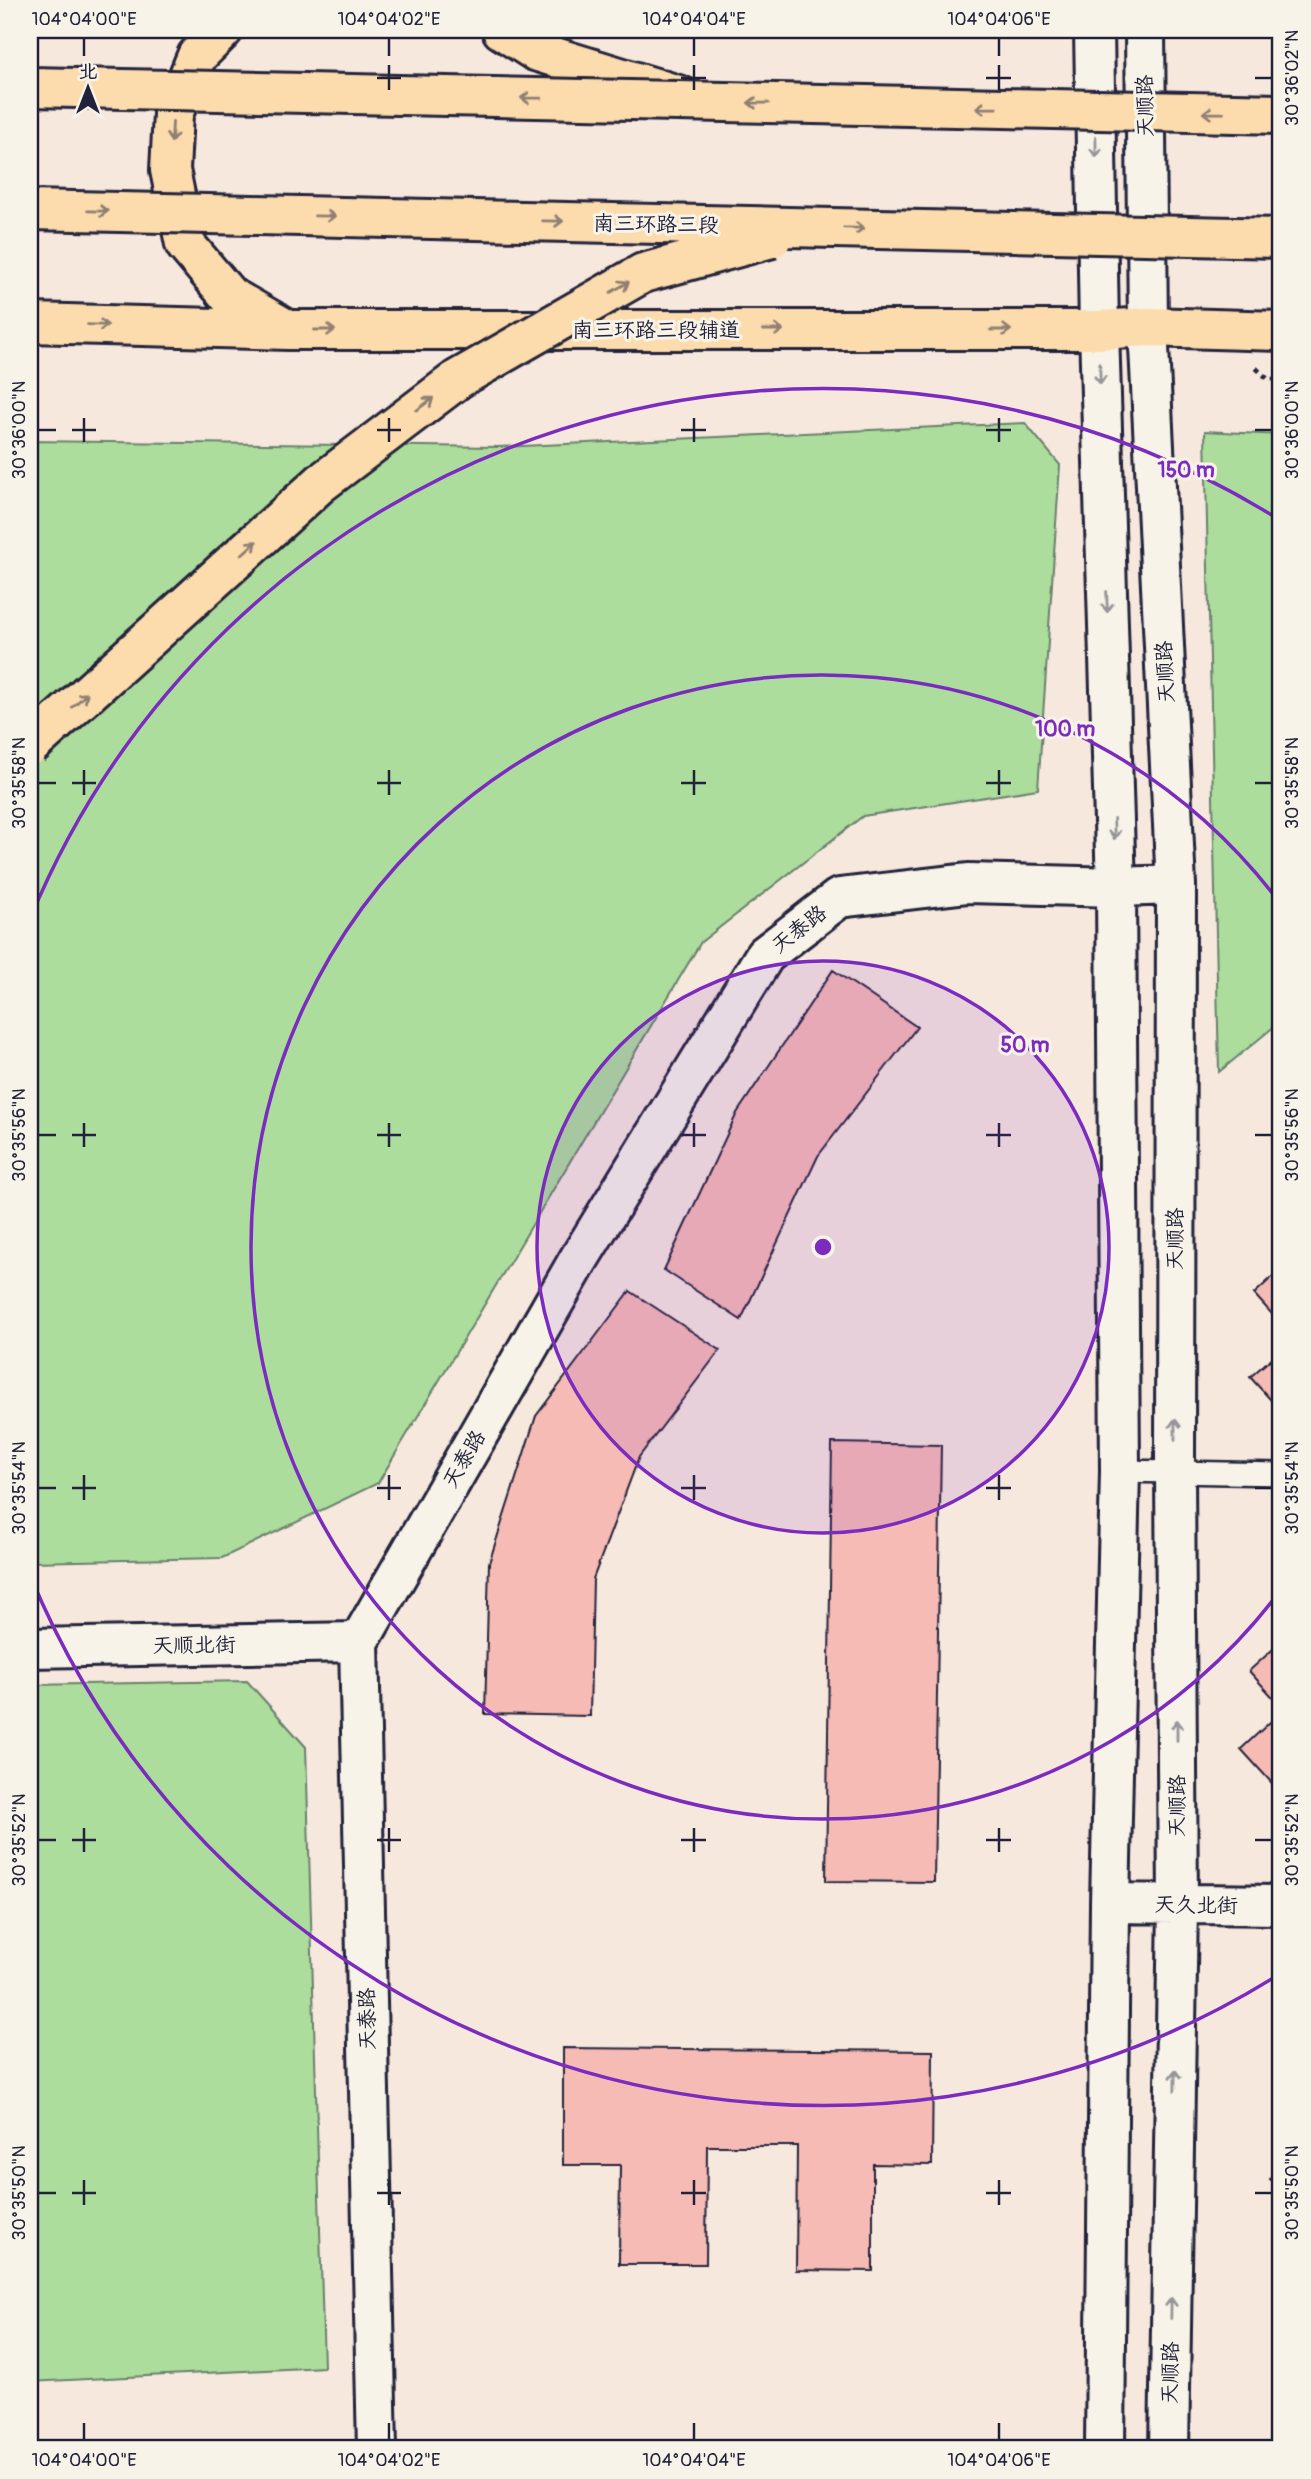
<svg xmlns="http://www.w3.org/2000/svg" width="1311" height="2479" font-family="Pangolin,'LXGW WenKai TC',sans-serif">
<rect width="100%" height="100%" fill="#f7e8de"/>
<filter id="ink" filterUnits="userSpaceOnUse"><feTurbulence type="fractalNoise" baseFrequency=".0143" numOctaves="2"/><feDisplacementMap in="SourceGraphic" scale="14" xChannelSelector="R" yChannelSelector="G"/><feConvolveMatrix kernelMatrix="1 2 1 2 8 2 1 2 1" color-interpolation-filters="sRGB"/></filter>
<g filter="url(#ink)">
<path fill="#addd9d" stroke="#68806c" stroke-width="2" d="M1025,423l35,42 -22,324 -175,27 -162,126 -323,541 -156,75 -192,4v-1121l468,6z
M1205,431l76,4v586l-62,51z
M247,1681l59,66 18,620 -294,15v-697z"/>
<path fill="#f6bbb4" stroke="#22223b" stroke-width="2" d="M833,970l84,57 -99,129 -77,164 -77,-50 73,-157z
M1281,1269v55l-27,-30z
M630,1291l90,59 -81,107 -46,122 -3,137 -105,-2 4,-151 47,-147z
M1281,1350v61l-31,-34z
M832,1443l109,2 -7,437 -108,-1z
M1281,1642v64l-32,-35z
M1281,1712v81l-40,-44z
M563,2048l370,3 -1,114 -59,-1v107l-77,-1 1,-124h-90l-1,118h-87l1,-99h-57z
M1281,2167v23l-11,-11z"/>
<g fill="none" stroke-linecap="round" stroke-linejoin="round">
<defs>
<path id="service" d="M1120,1471l161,3"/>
<path id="tertiary" d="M1094,30l5,300 17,557 4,584 -10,432 -5,546
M1145,30l3,297 28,558 -1,587 3,434 -9,543
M30,1648l329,-6
M1110,1903l171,2
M377,2449l-18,-807 220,-383 186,-304 74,-57 129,-15 148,4 60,-2"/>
<path id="primary" d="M223,30l-26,26 -24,58 -3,56 15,74 44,52 54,31
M30,323l258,7h811l49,-3 133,4"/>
<path id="trunk" d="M502,30l33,21 146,45"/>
</defs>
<use href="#service" stroke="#22223b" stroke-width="26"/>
<use href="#tertiary" stroke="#22223b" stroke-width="44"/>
<use href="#primary" stroke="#22223b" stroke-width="44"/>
<use href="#trunk" stroke="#22223b" stroke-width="44"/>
<path stroke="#22223b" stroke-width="4.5" stroke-dasharray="5 5" stroke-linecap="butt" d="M1256,368l12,11h13"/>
<use href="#service" stroke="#f7f3e8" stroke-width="21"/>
<use href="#tertiary" stroke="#f7f3e8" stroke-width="38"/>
<use href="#primary" stroke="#fcdcac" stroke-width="38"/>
<use href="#trunk" stroke="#fcdcac" stroke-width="38"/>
<defs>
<path id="trunk-bridge" d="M30,87l1251,27
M30,210l1251,28
M30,746l291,-263 137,-104 185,-106 129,-35"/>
</defs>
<use href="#trunk-bridge" stroke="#22223b" stroke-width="44" stroke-linecap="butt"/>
<use href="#trunk-bridge" stroke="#fcdcac" stroke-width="38"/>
</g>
<defs><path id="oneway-shaft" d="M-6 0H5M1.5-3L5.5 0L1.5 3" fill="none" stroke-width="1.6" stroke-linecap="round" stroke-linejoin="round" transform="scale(1.75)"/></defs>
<g stroke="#8f7f74">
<use href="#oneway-shaft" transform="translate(531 98) rotate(-179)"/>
<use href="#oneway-shaft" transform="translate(758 103) rotate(-179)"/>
<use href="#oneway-shaft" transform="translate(986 108) rotate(-179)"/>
<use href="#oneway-shaft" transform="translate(1213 113) rotate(-179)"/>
<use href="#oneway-shaft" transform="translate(172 132) rotate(93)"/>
<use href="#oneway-shaft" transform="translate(98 211) rotate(1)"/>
<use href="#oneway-shaft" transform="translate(325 216) rotate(1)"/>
<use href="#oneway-shaft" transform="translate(553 221) rotate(1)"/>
<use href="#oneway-shaft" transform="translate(854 228) rotate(1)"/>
<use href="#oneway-shaft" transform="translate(620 287) rotate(-30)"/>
<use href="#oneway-shaft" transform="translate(98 325) rotate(2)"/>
<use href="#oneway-shaft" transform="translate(325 330)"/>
<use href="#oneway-shaft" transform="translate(773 330)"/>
<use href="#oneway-shaft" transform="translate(1001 330)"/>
<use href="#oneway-shaft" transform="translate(425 404) rotate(-37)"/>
<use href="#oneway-shaft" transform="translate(249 548) rotate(-42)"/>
<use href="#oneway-shaft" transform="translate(80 700) rotate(-42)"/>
</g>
<g stroke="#97959a">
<use href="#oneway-shaft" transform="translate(1096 147) rotate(89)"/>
<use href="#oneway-shaft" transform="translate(1100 374) rotate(88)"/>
<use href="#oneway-shaft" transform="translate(1107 602) rotate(88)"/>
<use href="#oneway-shaft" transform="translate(1114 829) rotate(88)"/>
<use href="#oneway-shaft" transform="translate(1175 1429) rotate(-90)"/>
<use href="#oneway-shaft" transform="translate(1177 1730) rotate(-90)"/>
<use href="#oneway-shaft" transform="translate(1175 2080) rotate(-89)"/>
<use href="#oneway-shaft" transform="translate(1171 2308) rotate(-89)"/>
</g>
</g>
<path fill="none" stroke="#22223b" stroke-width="2.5" d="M84,38v18M389,38v18M694,38v18M999,38v18M389,65v25M694,65v25M999,65v25M377,78h24M681,78h25M986,78h25M1255,78h17M84,418v24M389,418v24M694,418v24M999,418v24M38,430h18M72,430h24M377,430h24M681,430h25M986,430h25M1255,430h17M84,770v25M389,770v25M694,770v25M999,770v25M38,783h18M72,783h24M377,783h24M681,783h25M986,783h25M1255,783h17M84,1123v24M389,1123v24M694,1123v24M999,1123v24M38,1135h18M72,1135h24M377,1135h24M681,1135h25M986,1135h25M1255,1135h17M84,1475v25M389,1475v25M694,1475v25M999,1475v25M38,1488h18M72,1488h24M377,1488h24M681,1488h25M986,1488h25M1255,1488h17M84,1828v24M389,1828v24M694,1828v24M999,1828v24M38,1840h18M72,1840h24M377,1840h24M681,1840h25M986,1840h25M1255,1840h17M84,2180v25M389,2180v25M694,2180v25M999,2180v25M38,2193h18M72,2193h24M377,2193h24M681,2193h25M986,2193h25M1255,2193h17M84,2423v17M389,2423v17M694,2423v17M999,2423v17"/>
<circle cx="823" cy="1247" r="286" fill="#7b2cbf" fill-opacity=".12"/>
<g fill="none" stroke="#7b2cbf" stroke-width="3.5">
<circle cx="823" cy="1247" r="286"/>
<path d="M1280 1591A572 572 0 1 1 1280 903"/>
<path d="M1278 1975A858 858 0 0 1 30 1575M30 919A858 858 0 0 1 1278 519"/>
</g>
<g text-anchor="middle" stroke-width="6" stroke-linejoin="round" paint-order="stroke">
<g font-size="21" fill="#22223b" stroke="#f7f3e8">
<text transform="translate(1145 106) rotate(-91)" y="7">天顺路</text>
<text transform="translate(656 224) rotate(1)" y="7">南三环路三段</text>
<text x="656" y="337">南三环路三段辅道</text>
<text transform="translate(1165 672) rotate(-93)" y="7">天顺路</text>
<text transform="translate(799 929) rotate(-38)" y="7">天泰路</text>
<text transform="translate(1175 1239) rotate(-90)" y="7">天顺路</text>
<text transform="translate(464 1459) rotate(-60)" y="7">天泰路</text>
<text transform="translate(194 1645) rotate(-1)" y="7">天顺北街</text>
<text transform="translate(1177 1806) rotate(-90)" y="7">天顺路</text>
<text transform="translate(1196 1905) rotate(1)" y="7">天久北街</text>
<text transform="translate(367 2019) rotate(-91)" y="7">天泰路</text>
<text transform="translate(1170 2373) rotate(-89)" y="7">天顺路</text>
</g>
</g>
<circle cx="823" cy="1247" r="10" fill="#7b2cbf" stroke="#f7f3e8" stroke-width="3.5"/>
<g font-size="21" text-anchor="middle" font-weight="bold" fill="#7b2cbf" stroke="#f7f3e8" stroke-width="6" stroke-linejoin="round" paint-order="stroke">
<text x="1186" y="477">150 m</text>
<text x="1065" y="736">100 m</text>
<text x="1025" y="1052">50 m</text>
</g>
<rect width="1311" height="2479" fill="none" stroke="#f7f3e8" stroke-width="77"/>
<g transform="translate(88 88)" stroke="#f7f3e8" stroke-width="5" paint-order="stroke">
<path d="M0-5L12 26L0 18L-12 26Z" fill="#22223b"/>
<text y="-10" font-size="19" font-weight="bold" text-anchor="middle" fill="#22223b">北</text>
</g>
<rect x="38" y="38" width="1234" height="2402" fill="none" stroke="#22223b" stroke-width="2.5"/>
<g font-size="18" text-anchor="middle" fill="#22223b">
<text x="84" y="25">104°04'00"E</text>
<text x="389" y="25">104°04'02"E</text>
<text x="694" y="25">104°04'04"E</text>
<text x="999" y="25">104°04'06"E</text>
<text transform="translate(1292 78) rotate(-90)" y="6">30°36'02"N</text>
<text transform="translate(19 430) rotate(-90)" y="6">30°36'00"N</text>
<text transform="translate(1292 430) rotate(-90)" y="6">30°36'00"N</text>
<text transform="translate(19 783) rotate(-90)" y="6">30°35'58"N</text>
<text transform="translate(1292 783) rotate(-90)" y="6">30°35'58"N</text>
<text transform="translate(19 1135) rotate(-90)" y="6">30°35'56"N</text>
<text transform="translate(1292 1135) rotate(-90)" y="6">30°35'56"N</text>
<text transform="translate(19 1488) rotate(-90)" y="6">30°35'54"N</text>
<text transform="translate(1292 1488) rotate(-90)" y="6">30°35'54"N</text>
<text transform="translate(19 1840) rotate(-90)" y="6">30°35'52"N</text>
<text transform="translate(1292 1840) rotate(-90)" y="6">30°35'52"N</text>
<text transform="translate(19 2193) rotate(-90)" y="6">30°35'50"N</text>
<text transform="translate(1292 2193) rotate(-90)" y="6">30°35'50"N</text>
<text x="84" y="2466">104°04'00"E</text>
<text x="389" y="2466">104°04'02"E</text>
<text x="694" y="2466">104°04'04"E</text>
<text x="999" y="2466">104°04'06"E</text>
</g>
</svg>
